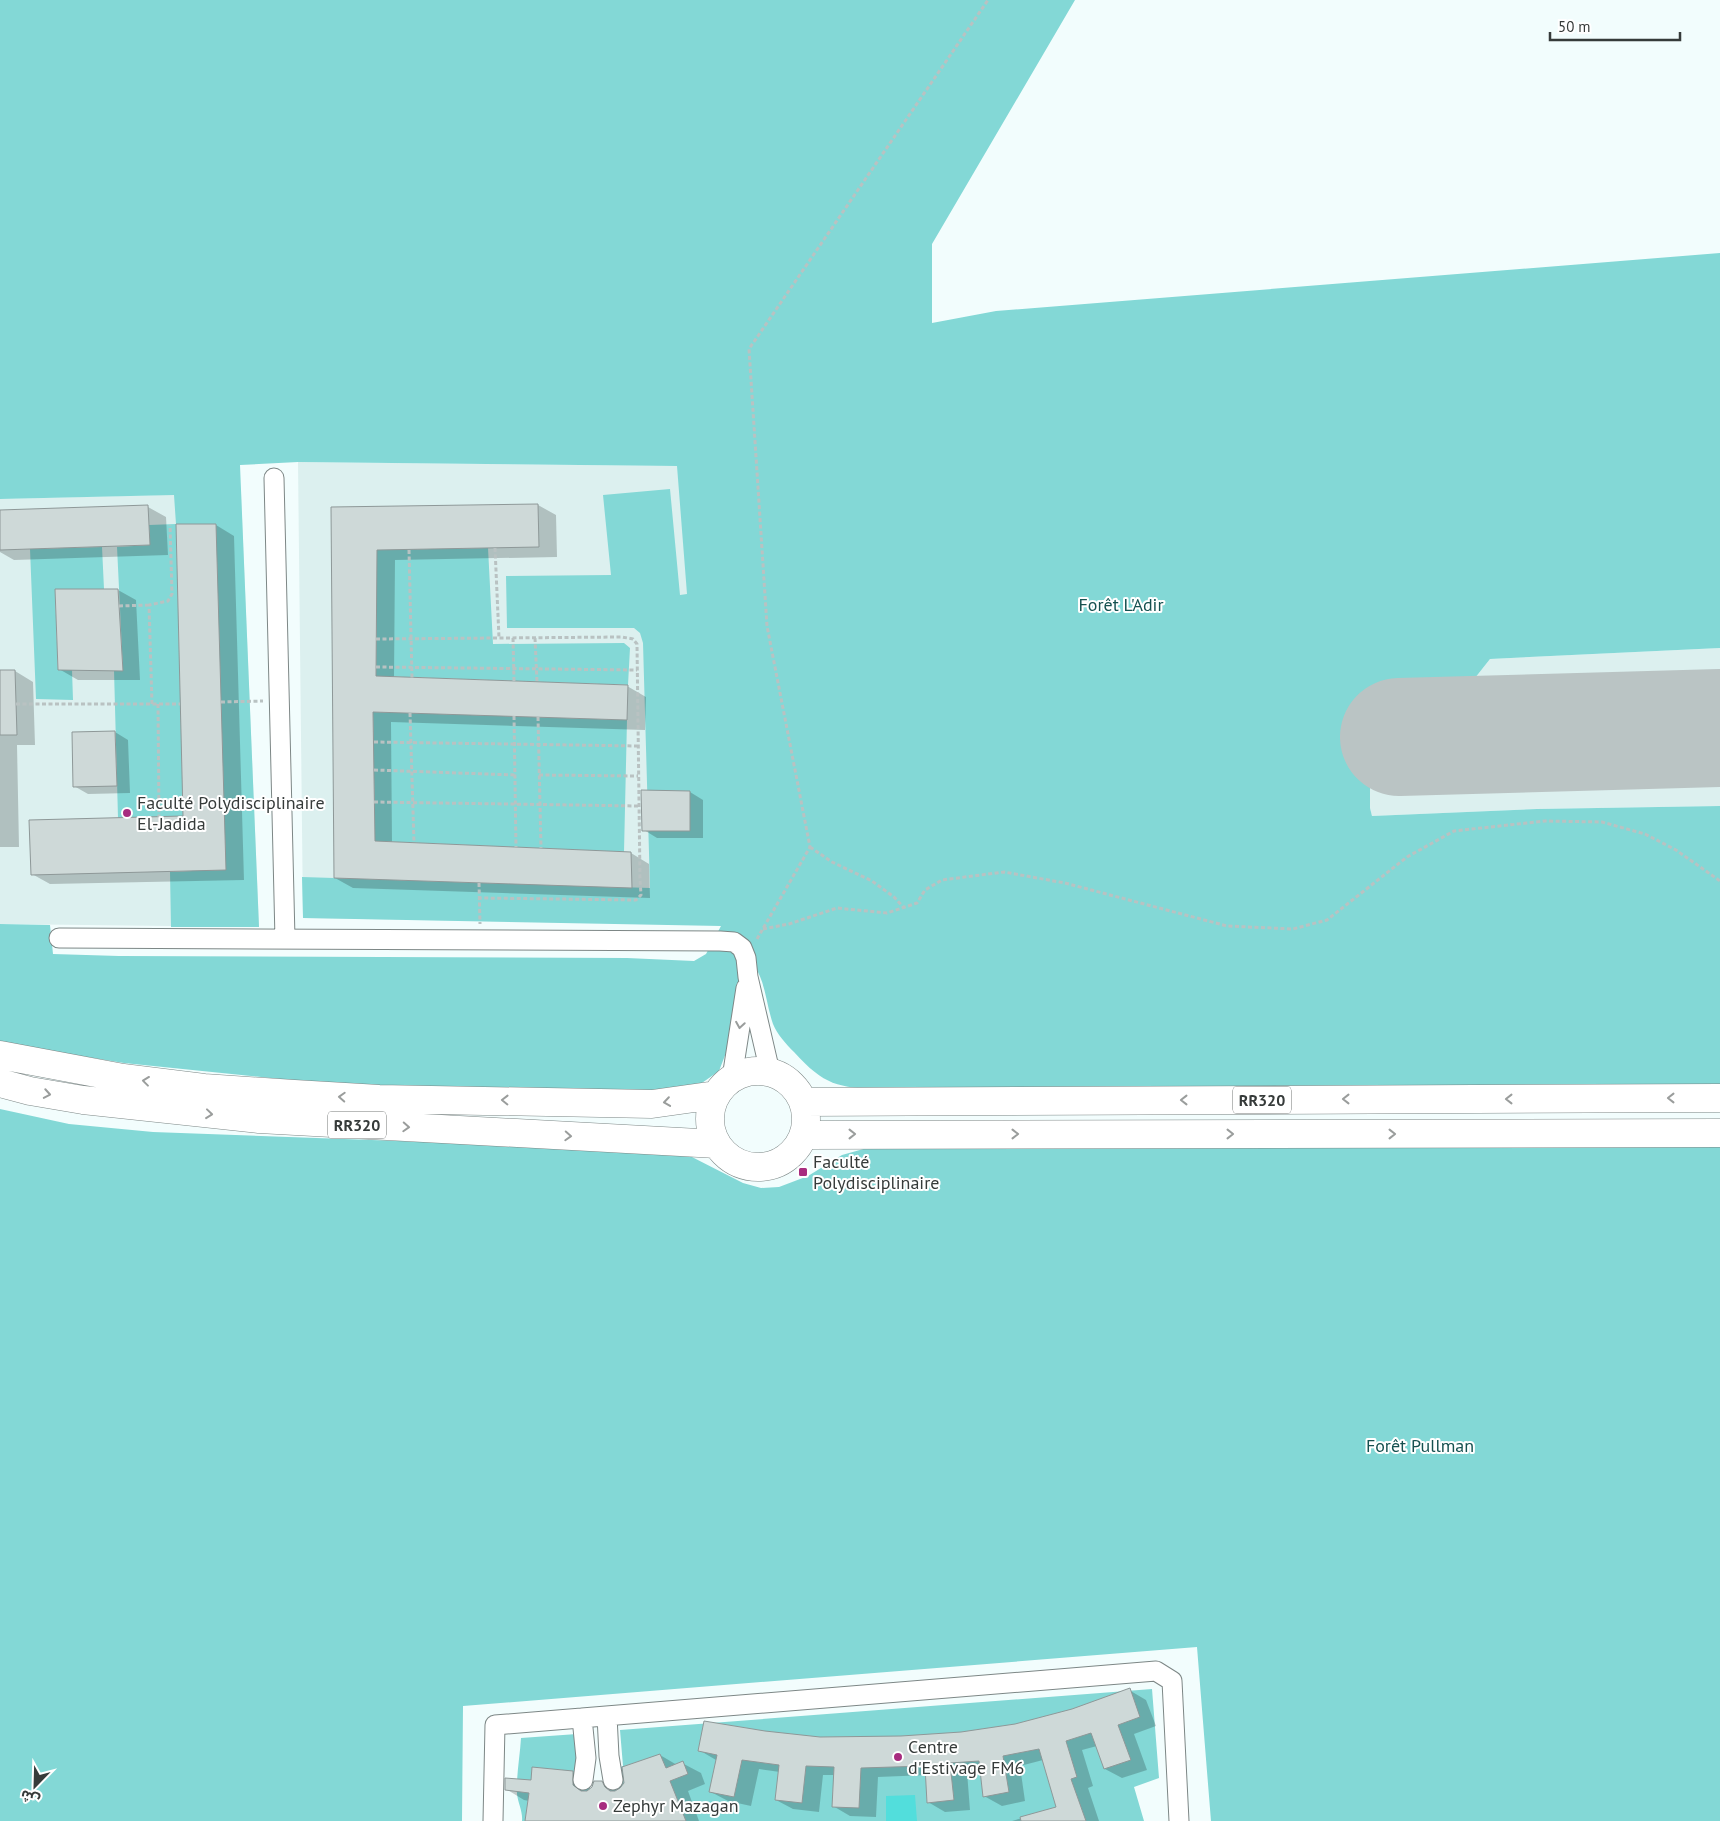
<svg xmlns="http://www.w3.org/2000/svg" width="1720" height="1821" font-family="'PT Sans','Noto Sans Arabic',sans-serif">
<rect width="100%" height="100%" fill="#f2fdfd"/>
<path fill="#dcf0ef" d="M298,462l380,4 16,213 27,246 -418,-7z
M241,493l18,434 -259,-3v-425z
M1720,648v158l-183,3 -165,7 -2,-8v-24l15,-30 33,-41 42,-16 30,-38z"/>
<path fill="#83d8d6" d="M0,0h1075l-143,244v79l64,-12 724,-58v395l-230,11 -30,38 -42,16 -33,41 -15,30v24l2,8 165,-7 183,-3v282l-838,2c-45,-3 -57,-4 -88,-38 -8,-8 -17,-18 -21,-28 -7,-20 -7,-41 -19,-59l-18,25 -7,55 -10,26 -20,14 -29,7 -332,-7 -214,-22 -124,-20v-119l50,1 3,29 66,2 508,2 67,3 12,-7 15,-28 -418,-8 -1,-41 348,11 -7,-245 -3,-10 -6,-5h-127l-1,-52 105,-1 -8,-80 67,-6 10,106 7,-1 -10,-128 -379,-4 -58,3 19,462h-88l-1,-55 22,-1 -9,-55 -65,2 -4,-148h9l-6,-123 33,-2 -1,-20 27,-1 -2,-29 -174,4z
M102,547l2,42h-49l3,81h14l1,30 -37,-1 -6,-150z
M488,548l5,96 131,-1 6,5 -2,37 -252,-9 1,-126z
M373,712l254,8 -3,132 -249,-11z
M0,1109l69,15 84,8 493,18 44,6 53,27 18,5 18,-1 29,-11 34,-21 25,-7 853,-3v676h-509l-14,-174 -734,59 -1,115h-462z
M1152,1689l7,89 -25,9 10,34h-622c1,-9 -4,-18 -5,-27 -1,-18 3,-38 4,-56l56,-4 12,47 1,11 23,-2 -3,-9 4,-12 9,-3 -3,-36z"/>
<path fill="#52dedc" d="M915,1795l2,26h-31v-25z"/>
<path fill="#0003" d="M538,505l18,10 1,42 -162,3 -1,118 233,8 19,11 -1,33 -254,-8 1,121 239,10 18,11 1,34 -297,-10 -18,-10 -3,-369z
M148,507l18,10 2,38 -154,5 -14,-8v-41z
M216,525l18,11 10,344 -194,4 -18,-10 152,-57z
M118,590l18,10 4,80h-62l-19,-11z
M0,671h15l18,11 2,63h-18l2,102h-19z
M115,732l13,8 2,53 -42,1 -14,-8z
M690,792l13,8v38h-46l-13,-8z
M1129,1690l17,10 10,26 -22,8 13,36 -25,8 -17,-9 -8,-23 -15,4 11,36 -5,2 11,33h-87l45,-13 -14,-48 -23,6 5,35 -23,5 -18,-10 -3,-25 -14,1 3,38 -25,2 -17,-10 -1,-27 -49,2 -2,40 -26,-1 -17,-10 2,-31h-12l-4,37 -26,-3 -17,-9 4,-28 -21,-3 -8,37 -23,-5 -17,-9 5,-32 -17,-10 66,-18 55,6 81,-1 60,-4 54,-8 58,-15z
M660,1755l17,10 5,-2 19,10 4,11 -17,7 11,30h-173l3,-20 -5,-1 -18,-11 66,-17 19,11 -1,6 11,-6 16,8z"/>
<g fill="none" stroke-linecap="round" stroke-linejoin="round">
<path stroke="#bac4c4" stroke-width="118" d="M1399,737l321,-9"/>
</g>
<path fill="#ced9d8" stroke="#8e9898" d="M538,504l1,43 -162,3 -1,126 252,9 -1,35 -254,-8 2,129 256,11 1,36 -298,-10 -3,-371z
M148,505l2,40 -150,5v-40z
M176,524h40l10,346 -195,5 -2,-55 154,-4z
M55,589h63l5,82 -65,-1z
M0,670h15l2,65h-17z
M115,731l2,55 -44,1 -1,-55z
M641,790l49,1v40h-48z
M1130,1688l10,29 -22,8 13,35 -27,9 -13,-36 -25,8 11,36 -6,2 15,42h-65l-1,-4 36,-10 -17,-58 -36,7 6,36 -26,5 -4,-36 -29,2 4,37 -27,3 -2,-37 -64,2 -2,40 -27,-1 2,-40 -28,-1 -4,37 -27,-3 4,-35 -37,-5 -8,37 -25,-5 8,-37 -19,-4 6,-30 61,10 55,6 81,-1 60,-4 54,-8 57,-15z
M660,1754l6,14 17,-7 5,13 -18,7 16,40h-161l4,-28 -24,-3v-12l26,2 1,-13 41,4v14l8,6h6l5,-4 2,-6h8l3,6 5,4h5l5,-3 4,-5 -2,-16z"/>
<g fill="none" stroke-linecap="round" stroke-linejoin="round">
<defs>
<path id="street" d="M274,478l11,461
M59,938l661,3 14,1 8,6 4,10 2,19 22,95
M732,1078l14,-90
M607,1716l2,40 4,24
M582,1718l4,40 -3,22
M493,1821l2,-96 661,-54 16,10 7,140"/>
<path id="highway" d="M0,1055l123,23 81,10 90,6 85,5 273,5 64,-9
M710 1119a48 48 0 1 1 96 0a48 48 0 1 1-96 0Z
M0,1083l30,8 53,9 176,19 458,25
M803,1102l917,-4
M804,1135l916,-2"/>
</defs>
<use href="#street" stroke="#7d8786" stroke-width="21"/>
<use href="#highway" stroke="#7d8786" stroke-width="29"/>
<path stroke="#b9c2c2" stroke-width="3" stroke-dasharray="4 2.5" stroke-linecap="butt" d="M495,548l4,90
M409,550l3,128
M119,606l30,-1
M513,638l1,43
M535,638l2,44
M376,639l246,-2 11,2 4,5 3,235 1,16 -5,5 -157,-2
M376,667l261,3
M221,702l42,-1
M16,704h164
M152,704l-3,-99 19,-4 4,-7 -2,-69
M158,704l1,113
M410,713l4,130
M514,716l2,131
M538,717l3,131
M374,742l264,4
M374,770l141,5
M539,775l99,1
M374,802l265,4
M810,847l22,15 40,19 22,16 10,11
M479,883l1,41
M763,929l26,-5 48,-16 50,5 30,-10 8,-13 17,-10 62,-8 61,11 162,43 66,3 34,-9 80,-63 47,-26 91,-10 57,1 43,12 31,16 44,31
M757,939l53,-92 -43,-221 -18,-277 239,-349"/>
<use href="#street" stroke="#fff" stroke-width="19"/>
<use href="#highway" stroke="#fff" stroke-width="28"/>
</g>
<defs><path id="oneway-chevron" d="M-2-3.5L2.5 0L-2 3.5" fill="none" stroke-width="1.6" stroke-linecap="round" stroke-linejoin="round" transform="scale(1.25)"/></defs>
<g stroke="#9a9d9c">
<use href="#oneway-chevron" transform="translate(740 1025) rotate(99)"/>
<use href="#oneway-chevron" transform="translate(146 1081) rotate(-173)"/>
<use href="#oneway-chevron" transform="translate(47 1094) rotate(10)"/>
<use href="#oneway-chevron" transform="translate(342 1097) rotate(-177)"/>
<use href="#oneway-chevron" transform="translate(1671 1098) rotate(180)"/>
<use href="#oneway-chevron" transform="translate(1346 1099) rotate(180)"/>
<use href="#oneway-chevron" transform="translate(1509 1099) rotate(180)"/>
<use href="#oneway-chevron" transform="translate(505 1100) rotate(-179)"/>
<use href="#oneway-chevron" transform="translate(1184 1100) rotate(180)"/>
<use href="#oneway-chevron" transform="translate(667 1102) rotate(172)"/>
<use href="#oneway-chevron" transform="translate(209 1114) rotate(6)"/>
<use href="#oneway-chevron" transform="translate(406 1127) rotate(3)"/>
<use href="#oneway-chevron" transform="translate(852 1134)"/>
<use href="#oneway-chevron" transform="translate(1015 1134)"/>
<use href="#oneway-chevron" transform="translate(1230 1134)"/>
<use href="#oneway-chevron" transform="translate(1392 1134)"/>
<use href="#oneway-chevron" transform="translate(568 1136) rotate(3)"/>
</g>
<g fill="#a72c7f" stroke="#fff" stroke-width="2">
<circle cx="127" cy="813" r="5"/>
<rect x="798" y="1167" width="10" height="10" rx="2.5"/>
<circle cx="898" cy="1757" r="5"/>
<circle cx="603" cy="1806" r="5"/>
</g>
<g text-anchor="middle" stroke-width="4" stroke-linejoin="round" paint-order="stroke">
<g fill="#fff" stroke="#727675" stroke-width="1">
<rect x="1233" y="1086.5" width="58" height="27" rx="4"/>
<rect x="328" y="1111.5" width="58" height="27" rx="4"/>
</g>
<g font-size="16" font-weight="bold" fill="#363b3a">
<text x="1262" y="1106">RR320</text>
<text x="357" y="1131">RR320</text>
</g>
<g font-size="18" fill="#155150" stroke="#fff">
<text x="1121" y="611">Forêt L'Adir</text>
<text x="1420" y="1452">Forêt Pullman</text>
</g>
<g font-size="18" fill="#363b3a" stroke="#fff" text-anchor="start">
<text x="137" y="809">Faculté Polydisciplinaire<tspan x="137" dy="21">El-Jadida</tspan></text>
<text x="813" y="1168">Faculté<tspan x="813" dy="21">Polydisciplinaire</tspan></text>
<text x="908" y="1753">Centre<tspan x="908" dy="21">d'Estivage FM6</tspan></text>
<text x="613" y="1812">Zephyr Mazagan</text>
</g>
</g>
<g transform="translate(35 1786) rotate(203)" stroke="#ffffff" stroke-width="4" paint-order="stroke">
<path d="M0-4L9 19L0 12L-9 19Z" fill="#363b3a"/>
<text y="-8" font-size="14" font-weight="bold" text-anchor="middle" fill="#363b3a">ش</text>
</g>
<path d="M1550 32v8h130v-8" fill="none" stroke="#363b3a" stroke-width="2.5"/>
<text x="1558" y="32" font-size="15" fill="#363b3a" stroke="#ffffff" stroke-width="4" paint-order="stroke">50 m</text>
</svg>
